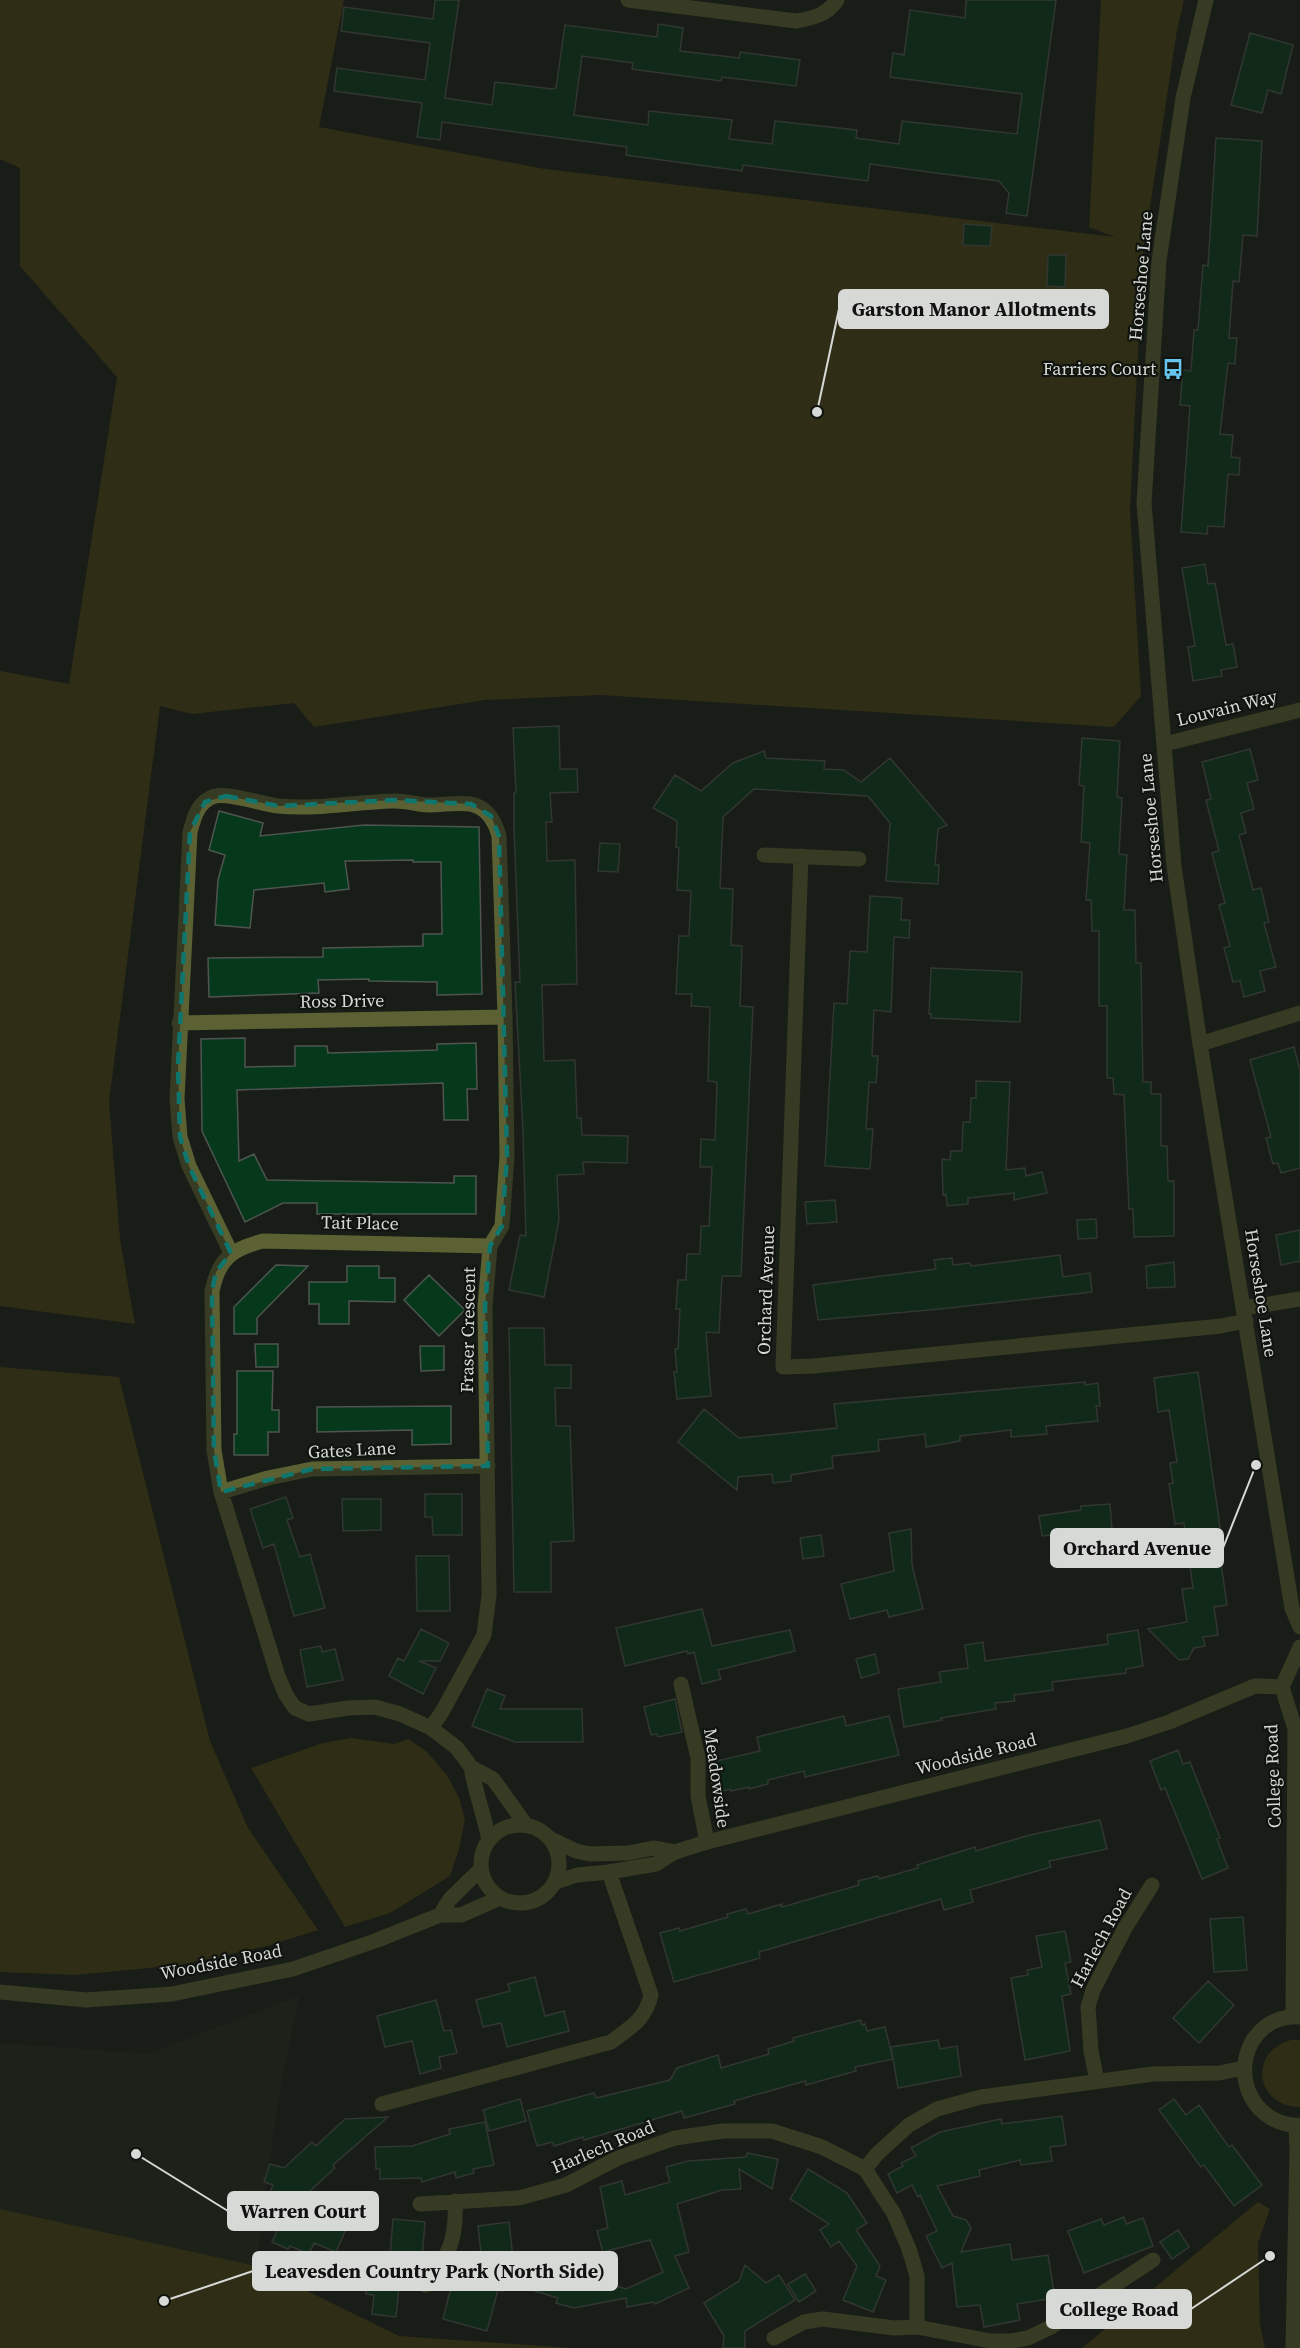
<svg xmlns="http://www.w3.org/2000/svg" width="1300" height="2348" font-family="'Source Serif 4',serif">
<rect width="100%" height="100%" fill="#191d17"/>
<path fill="#20281c" d="M299,1996l-21,103 -22,167 -256,-57v-166l148,11z"/>
<path fill="#4a4012" d="M0,0h344l-25,127 226,42 570,68 -26,-10 12,-227h83l-7,30 -34,223 -13,257 11,186 -27,31 -514,-32 -115,5 -171,27 -20,-24 -102,11 -32,-8 -51,396 11,137 15,85 -135,-18v-635l69,13 48,-307 -97,-111v-98l-20,-9z
M0,1367l119,10 91,364 38,87 70,102 -51,16 -87,19 -105,10 -75,-3z
M351,1738l43,6 14,-5 18,12 21,24 12,23 6,21 -6,30 -9,27 -60,37 -45,14 -94,-159 72,-25z
M1291,2040h9v67c-45,-1 -52,-55 -9,-67z
M1258,2202l12,7 -12,34 2,81 5,24h-183z
M0,2209l256,57 143,70 173,12h-572z"/>
<path fill="#06381c" stroke="#4e5550" stroke-width="1.5" d="M435,0h24l-14,98 47,7 3,-23 57,7 4,-1 9,-63 92,12 1,-13 25,4 -3,23 59,7 1,-6 60,8 -4,26 -74,-9 -1,4 -89,-12 1,-6 -51,-7 -8,59 74,10 1,-14 83,9 -3,19 43,5 3,-23 82,9 -1,8 43,6 3,-23 115,13 5,-40 -132,-17 3,-24 11,2 6,-45 55,8 1,-18h90l-29,216 -21,-3 3,-20 -10,-12 -63,-8 -66,-9 -2,17 -125,-16 -1,6 -116,-16 1,-8 -185,-25 -2,18 -23,-3 5,-34 -88,-12 3,-23 88,12 5,-37 -89,-12 3,-24 89,12z
M1250,33l43,12 -12,49 -13,-4 -6,23 -31,-8z
M1216,138l46,3 -5,95 -14,-1 -4,47 -6,-1 -4,57h8l-2,26 -7,-1 -8,71 13,1 -2,22 9,1 -1,17 -11,-1 -4,53 -16,-1 -1,8 -26,-2 9,-126 -10,-1 3,-35 8,1 3,-41h4l5,-65 5,1z
M964,224l28,2 -2,20 -27,-1z
M1048,255h18l-1,32 -18,-1z
M1205,564l3,20 7,-1 11,62 7,-1 4,23 -16,3 1,6 -29,5 -5,-34 7,-1 -13,-78z
M559,726l1,43h17l1,23 -28,1 2,29h-6l1,39 28,-1 2,124 -35,1 2,76 31,-1 2,58h4l1,17 46,1 -1,27 -44,-1 1,12 -27,1 2,45 -15,77 -35,-7 11,-55 6,1 -3,-105 -8,-149h5l-6,-153v-36l2,-1 -3,-64z
M1082,738l38,3 -3,56 5,1 -3,56 8,1 -3,55h11l1,53h5l2,119h8v12h10v52h6l1,35h6v55l-40,1 -1,-28h-4l-5,-114 -10,-1 -1,-16h-6v-72h-8v-75h-7l-1,-31h-5l4,-57 -9,-1 3,-56 -5,-1z
M1250,749l8,31 -11,3 7,26 -13,4 5,20 -7,2 14,55 8,-2 8,34 -5,1 12,44 -16,4 5,20 -21,6 -4,-16 -7,1 -9,-34 6,-2 -11,-41 6,-2 -13,-50 7,-2 -13,-51 5,-1 -9,-37z
M764,751l2,7 59,3 -1,8 20,1 17,12 29,-24 57,67 -9,4 -3,36h4l-1,19 -52,-3 4,-58 -22,-27 -114,-7 -31,28 -3,71 13,1 -2,56 11,1 -2,60 13,1 -12,269h-19l-3,57 -13,-1 5,64 -34,3 -3,-27h3l-2,-23h3l2,-40h-4l2,-29h8l1,-26h13l1,-28h8l3,-59h-12l1,-28 14,1 2,-58 -9,-1 2,-74 -19,-1 1,-12h-16l3,-58h10l2,-45 -14,-1 2,-42 -3,-1 1,-26 -24,-13 22,-33 26,16 32,-28z
M219,811l44,12 -3,13 104,-11 115,2 3,167 -45,1v-13l-68,-1v-2l-51,1 1,13 -110,4 -1,-39 115,-1v-9l100,-2v-12h19l-1,-72h-28v-2l-68,1 4,28 -24,3 -1,-9 -70,7 -4,38 -35,-3 3,-45 7,-25 -16,-5z
M600,843l20,1 -2,28 -20,-1z
M870,896l32,2 -1,22h9l-1,18 -15,-1 -3,75 -17,-2 -2,46h6l-2,27 -7,-1 -3,47h7l-3,40 -45,-3 9,-163 13,1 3,-53 17,1z
M931,968l91,4 -2,50 -89,-4v-4h-2z
M245,1038v29l50,-1v-20h32l1,7 109,-3v-6l39,-1 1,46h-10l1,31h-24l-1,-37 -206,7 2,71 15,-7 13,26 187,3v-7h22v38h-159v-11h-34l-38,19 -43,-91 -1,-92z
M1294,1047l6,23v98l-19,5 -3,-10 -5,1 -7,-26 5,-1 -21,-77z
M976,1081l34,1 -4,88 19,-2 1,8 16,-4 5,21 -33,7v-7l-46,5v6l-21,2 -1,-12 -3,1 -1,-36 8,1 1,-9h11l1,-29h7l1,-24h5z
M835,1200l2,22 -30,2 -2,-22z
M1096,1219l1,19 -19,1 -1,-19z
M1300,1230v31l-19,4 -5,-30z
M1060,1255l3,22 27,-4 2,19 -152,17 -122,11 -5,-35 123,-16 -2,-9 18,-2 1,7 17,-2 1,3z
M1174,1262l1,25 -28,1 -1,-22z
M276,1265l32,1 -51,52v16h-23v-27z
M347,1266h32v12h16v24l-46,-1v23h-30v-20h-10v-22h38z
M429,1275l36,35 -26,26 -35,-36z
M509,1328h35l1,37h26v23h-16l1,38h14l4,115 -23,1v50h-37z
M255,1344h23v23h-22z
M420,1346h24v24l-23,1z
M237,1371h36l-1,39h7v22h-11v23h-34v-21h3z
M1198,1372l24,169 -4,1 9,63 -13,2 4,28 -15,2 2,9 -11,2 -6,11 -9,1 -31,-31 39,-7 -5,-33 11,-1 -9,-65 -9,1 -6,-40 4,-1 -3,-20 7,-1 -8,-52 -11,2 -4,-34z
M1085,1382v3l13,-2 2,23h-4l2,15 -52,5 1,8 -36,3v-7l-51,6v5l-34,6 -1,-13 -47,6 1,11 -47,5 1,12 -42,7v6l-18,2 -1,-9 -34,3 -1,13 -59,-48 26,-33 35,29 98,-10 -3,-24z
M451,1406v38l-39,1v-15l-95,2v-25z
M425,1494h37v41h-29l-1,-18h-7z
M286,1497l7,21 -6,2 13,37 10,-3 15,54 -31,8 -20,-72 -11,4 -13,-39z
M342,1499h39v31l-38,1z
M1110,1504l2,25h-7l2,19 -26,4 -3,-20 -36,4 -3,-20 42,-6v-4z
M911,1529l1,36 11,44 -34,8 -2,-7 -37,9 -9,-35 53,-13 -5,-38z
M821,1535l3,21 -21,3 -3,-21z
M416,1556h33l1,55h-33z
M702,1609l10,37 78,-16 5,21 -77,19 3,9 -19,5 -8,-32 -6,2 -1,-3 -62,15 -9,-38z
M421,1629l28,14 -9,18h-21l17,7 -13,26 -34,-18 9,-18 6,3z
M1138,1630l5,36 -17,3v4l-74,9 1,8 -39,5 1,6 -20,2 1,6 -55,9 1,2 -38,7 -6,-38 43,-7 -2,-10 29,-4 -3,-23 18,-3 2,19 123,-17 -1,-9z
M321,1646l1,6 13,-3 8,31 -36,7 -7,-37z
M875,1654l4,19 -18,5 -5,-19z
M487,1689l18,7 -5,13h82l1,33h-68l-43,-16z
M675,1699l7,33 -24,5 -1,-3 -6,1 -7,-28z
M844,1716l2,10 43,-10 10,39 -94,22 -1,-6 -36,9v4l-19,5v-2l-18,4v-2l-17,4 -6,-30 52,-12 -3,-14z
M1178,1750l5,14 7,-2 30,76 -3,1 11,29 -26,11 -37,-91 -4,2 -11,-29z
M1100,1820l7,29 -58,12 2,6 -81,23 3,12 -29,8 -3,-11 -182,53 1,6 -86,24 -14,-49 19,-5 1,3 48,-14 -1,-3 19,-5 2,5 34,-10v3l77,-22 -1,-4 20,-5 1,3 39,-11 -1,-3 58,-18 1,4 54,-16z
M1243,1917l4,53 -33,2 -4,-53z
M1065,1931l6,31 -6,1 6,31 -9,2 8,55 -45,9 -14,-82 17,-3 -1,-5 15,-3 -6,-31z
M535,1977l10,39 19,-5 5,20 -62,16 -6,-24 -18,4 -7,-27 34,-9 -2,-7z
M1208,1981l26,24 -35,38 -26,-25z
M436,2000l8,31 7,-1 6,23 -18,4 2,11 -21,6 -8,-33 -27,6 -8,-31z
M861,2020l1,5 3,-1 2,7 18,-4 8,32 -38,8 1,4 -50,14 -1,-4 -71,20 1,3 -51,14 -2,-7 -98,29 -1,-3 -29,9 -2,-4 -15,4 -10,-35 67,-18 2,5 74,-18 7,-12 41,-13 3,13 48,-14 -1,-5 26,-8 -1,-3z
M938,2040l2,9 17,-3 4,30 -63,12 -7,-41z
M520,2099l6,22 -37,10 -6,-21z
M1174,2099l12,16 13,-10 30,42 3,-2 30,40 -28,21 -30,-41 -3,2 -42,-57z
M1062,2116l4,29 -16,2 2,14 -31,4 -1,-5 -41,10 1,6 -43,10 16,30 13,4 5,8 -10,24 49,-8 2,16 36,-5 7,43 -38,6 3,16 -36,7 -4,-22 -23,2 -5,-44 -10,5 -16,-32 11,-5 -17,-36 -2,2 -6,-12 -15,8 -9,-19 15,-8 -2,-3 15,-7 -5,-8 29,-16 61,-13 1,5z
M388,2117l-55,48 2,3 -36,33 50,21 -13,30 -22,-9 -5,11 -19,-8 -2,3 -16,-7 7,-16 -20,-9 14,-32 -9,-3 6,-18 14,4 28,-26 4,4 29,-27z
M485,2122l9,43 -21,4 1,4 -18,5 -1,-6 -33,10 -1,-4 -41,1v-10h-4l-1,-22 37,-1 38,-12 -1,-5z
M747,2153l31,6 -6,30 -33,-20 2,20 -19,1 -45,14 12,48 -14,4 14,32 -34,16 -1,-2 -27,5 -1,-9 -52,10 -18,-5 2,-5 -53,-16 -2,9 -5,-1 -11,41 -44,-12 14,-55 26,7 -5,-45 31,-4 4,36 22,-5 3,12 27,8 1,-3 60,19 37,-17 -13,-32 -47,12 -6,-21 11,-3 -8,-41 22,-6 3,14 45,-13 -4,-15 22,-6 58,-4z
M808,2169l39,24 20,30 -11,7 24,36 -4,10 10,4 -13,32 -30,-12 14,-34 -18,-25 -8,6 -11,-17 9,-6 -39,-25z
M1124,2217l2,7 17,-6 10,28 -69,27 -16,-42 33,-12 3,6z
M393,2219l32,3 -3,37 -32,-3z
M1178,2230l11,17 -17,12 -12,-17z
M358,2254l44,4 -6,59 -24,-3 2,-19 -8,-1 2,-19 -11,-1z
M745,2265l21,18 13,-8 16,25 -50,31v17h-22l1,-12 -20,-33 35,-22z
M805,2274l11,17 -17,11 -11,-18z"/>
<g fill="none" stroke-linecap="round" stroke-linejoin="round">
<path stroke="#5b6133" stroke-width="15" d="M628,0l168,21c17,-3 31,-6 41,-21
M1165,744l135,-34
M764,855l95,4
M801,856l-18,511 31,-1 407,-40 25,-5
M179,1023l326,-6
M1200,1044l100,-31
M490,1246l-227,-5c-31,8 -44,17 -51,50l2,159 7,42 57,184 8,19 9,13 14,6 39,-6 27,-1 25,7 31,14 26,20 14,19 22,12 33,46
M231,1253l-42,-87 -9,-29 -3,-38 13,-267c4,-15 8,-31 25,-36 14,-3 47,8 63,10 39,4 76,-4 115,-5 12,-1 24,4 36,4 14,0 27,-3 41,-1 17,3 25,17 29,32l6,181 2,139 -5,70 -12,20 -5,61 4,288 -5,40 -42,77 -11,16
M1244,1308l56,-9
M221,1492l47,-14 44,-9 176,-3
M681,1684l17,74v38l9,46
M471,1767c4,24 13,48 18,73
M1097,2081l-6,-30 -3,-44 5,-17 32,-62 27,-43
M382,2104l229,-62c20,-15 34,-22 40,-47l-42,-123
M865,2169l12,-15 32,-29 28,-16 44,-12 172,-23 66,-1 25,-5
M420,2204l99,-6 47,-13 52,-27 57,-20 48,-7h49l50,16 43,22 29,45 15,35 8,27v51
M425,2285c24,-30 32,-44 30,-84
M774,2338l30,-16 19,-3 71,9 23,-1 74,14h20l17,-3 23,-11 102,-67"/>
<path stroke="#5b6133" stroke-width="15" d="M1206,0l-23,98 -24,163 -15,242 30,363 26,178 92,564 8,19
M481 1864a39 39 0 1 1 78 0a39 39 0 1 1-78 0Z
M551,1839l25,12 14,3 38,-1 25,-5 22,4
M556,1882l21,-7 32,-3 47,-8 19,-12 32,-10 420,-106 42,-14 86,-36 27,1
M440,1915l10,-16 31,-30
M0,1992l86,8 86,-6 121,-25 82,-28 65,-26h21l39,-17
M1293,2017l2,-288 -13,-42 18,-40
M1300,2017c-58,-4 -76,74 -27,102 8,4 18,7 27,6
M1293,2348l4,-198 -1,-24"/>
</g>
<path d="M0 0H1300V2348H0ZM226,796l53,10 115,-6 77,4 20,12 8,20 8,320 -5,70 -12,20 -5,61 3,159 -176,3 -91,23 -7,-42 -2,-159 4,-19 15,-19 -42,-87 -9,-29 -2,-71 12,-234 15,-30z" fill="#191d17" fill-opacity=".55" fill-rule="evenodd"/>
<path fill="none" stroke="#0f766e" stroke-width="4.5" stroke-dasharray="12 8" stroke-linejoin="round" d="M226,796l53,10 115,-6 77,4 20,12 8,20 8,320 -5,70 -12,20 -5,61 3,159 -176,3 -91,23 -7,-42 -2,-159 4,-19 15,-19 -42,-87 -9,-29 -2,-71 12,-234 15,-30z"/>
<defs>
<symbol id="bus-bare" viewBox="-9 -9 18 18"><path d="M-5-6H5V4H4V6H2V4H-2V6H-4V4H-5ZM-3.5-4V0h7V-4ZM-3.5 1.2v1.5H-2V1.2ZM2 1.2v1.5H3.5V1.2Z" fill="#66c4ef" stroke="#10140e" stroke-width="2.5" paint-order="stroke"/></symbol>
</defs>
<g fill-rule="evenodd">
<use href="#bus-bare" x="1158" y="354" width="30" height="30"/>
</g>
<g text-anchor="middle" stroke-width="4.5" stroke-linejoin="round" paint-order="stroke">
<g font-size="18" fill="#d6d9d5" stroke="#10140e">
<text transform="translate(1141 276) rotate(-85)" y="6">Horseshoe Lane</text>
<text transform="translate(1227 708) rotate(-14)" y="6">Louvain Way</text>
<text transform="translate(1151 818) rotate(-95)" y="6">Horseshoe Lane</text>
<text transform="translate(342 1001) rotate(-1)" y="6">Ross Drive</text>
<text transform="translate(360 1223) rotate(1)" y="6">Tait Place</text>
<text transform="translate(766 1290) rotate(-88)" y="6">Orchard Avenue</text>
<text transform="translate(1261 1293) rotate(81)" y="6">Horseshoe Lane</text>
<text transform="translate(468 1330) rotate(-89)" y="6">Fraser Crescent</text>
<text transform="translate(352 1450) rotate(-3)" y="6">Gates Lane</text>
<text transform="translate(976 1754) rotate(-14)" y="6">Woodside Road</text>
<text transform="translate(1273 1776) rotate(-92)" y="6">College Road</text>
<text transform="translate(717 1778) rotate(82)" y="6">Meadowside</text>
<text transform="translate(1101 1938) rotate(-62)" y="6">Harlech Road</text>
<text transform="translate(221 1962) rotate(-11)" y="6">Woodside Road</text>
<text transform="translate(603 2147) rotate(-23)" y="6">Harlech Road</text>
</g>
<g font-size="18" fill="#d6d9d5" stroke="#10140e" text-anchor="end">
<text x="1156" y="375">Farriers Court</text>
</g>
</g>
<path fill="none" stroke="#d6d9d5" stroke-width="2" d="M817 412L839 309M1256 1465L1223 1548M136 2154L228 2211M164 2301L253 2271M1270 2256L1191 2309"/>
<g fill="#d6d9d5" stroke="#10140e" stroke-width="2">
<circle cx="817" cy="412" r="6"/>
<circle cx="1256" cy="1465" r="6"/>
<circle cx="136" cy="2154" r="6"/>
<circle cx="164" cy="2301" r="6"/>
<circle cx="1270" cy="2256" r="6"/>
</g>
<g fill="#d6d9d5" stroke="#d6d9d5" stroke-width="2">
<rect x="839" y="290" width="269" height="38" rx="6"/>
<rect x="1051" y="1529" width="172" height="38" rx="6"/>
<rect x="228" y="2192" width="150" height="38" rx="6"/>
<rect x="253" y="2252" width="364" height="38" rx="6"/>
<rect x="1047" y="2290" width="144" height="38" rx="6"/>
</g>
<g font-size="20" text-anchor="middle" font-weight="bold" fill="#111">
<text x="974" y="316">Garston Manor Allotments</text>
<text x="1137" y="1555">Orchard Avenue</text>
<text x="303" y="2218">Warren Court</text>
<text x="435" y="2278">Leavesden Country Park (North Side)</text>
<text x="1119" y="2316">College Road</text>
</g>
</svg>
